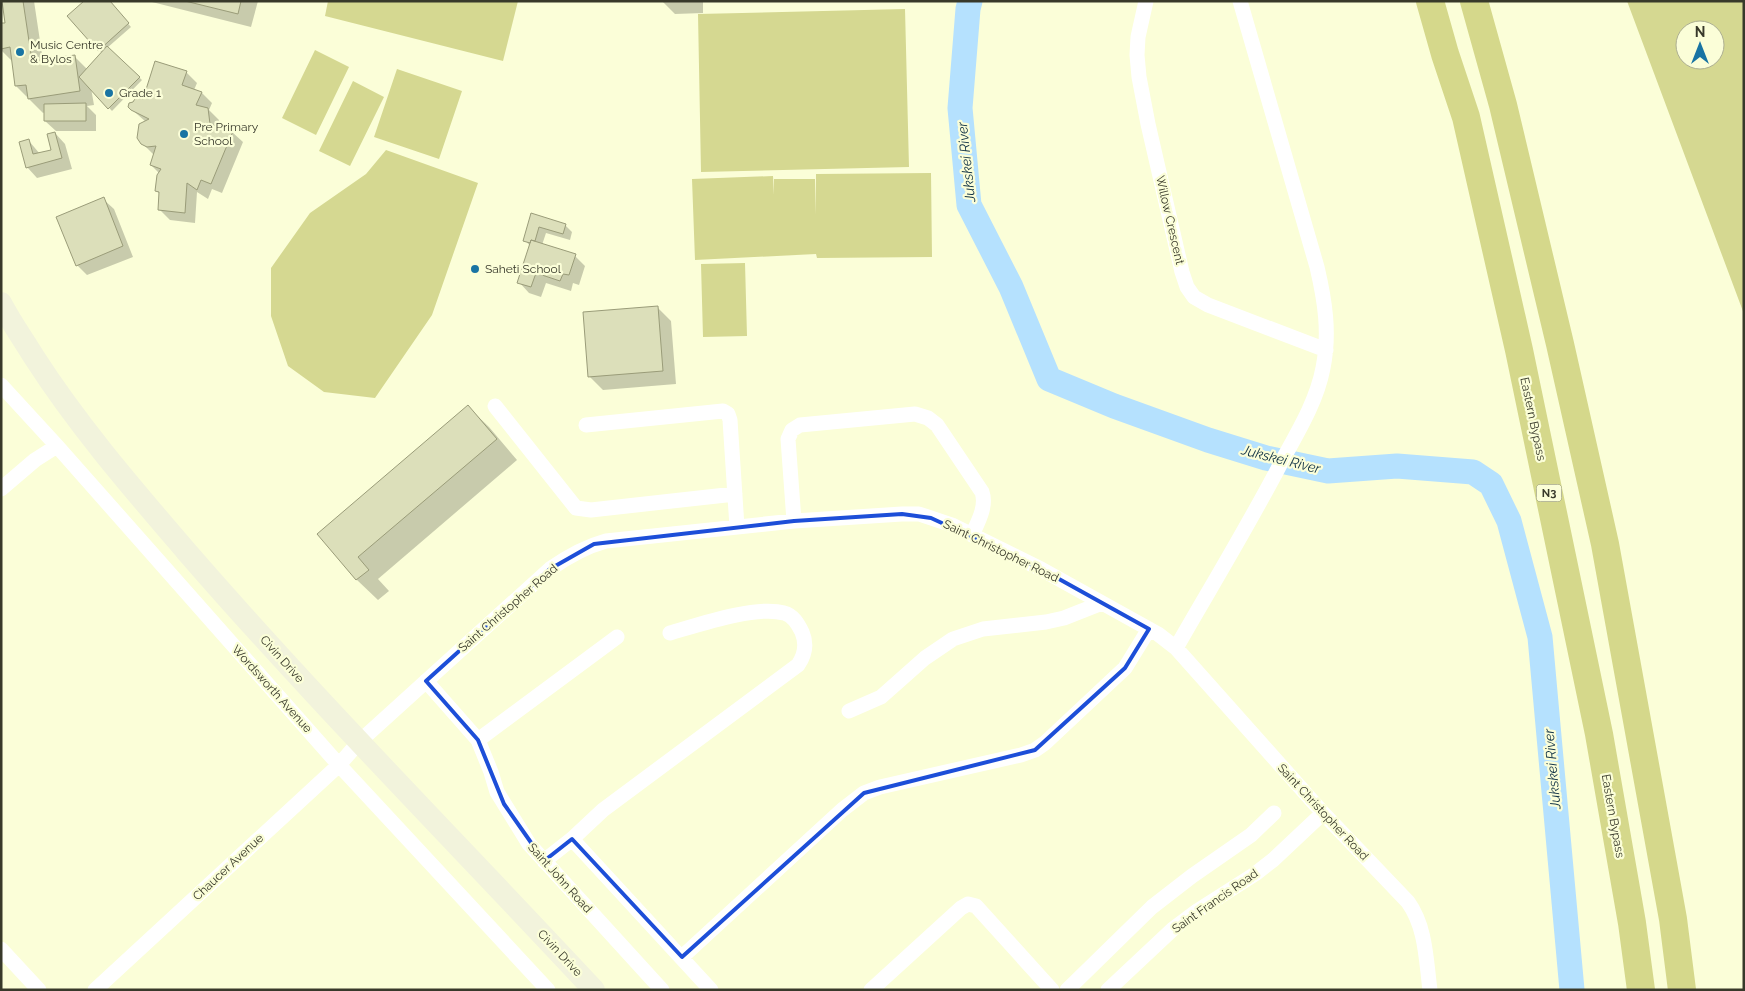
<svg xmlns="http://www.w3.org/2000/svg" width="1745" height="991" font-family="Raleway,sans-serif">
<rect width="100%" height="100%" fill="#fbfed8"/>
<path fill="#d5d891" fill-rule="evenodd" d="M328,1h190l-15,60 -178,-45z
M1627,1h117v313zM1685,30h30v30h-30z
M905,9l4,158 -208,5 -3,-158z
M315,50l34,17 -33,68 -34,-17z
M397,69l65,22 -23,68 -65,-22z
M353,81l31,16 -34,69 -31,-15z
M386,150l92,33 -46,132 -57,83 -51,-6 -36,-26 -17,-50v-48l39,-55 56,-39z
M931,173l1,84 -115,1 -1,-4 -121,6 -3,-81 81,-3 1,19v-16h41l1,36v-41z
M745,263l2,73 -44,1 -2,-73z"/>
<path fill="#0003" d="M3,1h31l9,60 31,-5 13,13 15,-16 -33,-36 39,-16 23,26 -24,21 35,32 -30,31 -21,-23 3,17 -7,1 9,9v16h-40l-11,-10v-9l-2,1 -27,-27 -3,-24 -12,-12v-26h5z
M148,1h110l-7,26z
M662,1h41v12l-28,1z
M186,72l11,11 -3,7 8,3 10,10 -3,7 10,10v8l13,4 11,10 -21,51 -10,-4 -4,10 -11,-7 -2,31 -25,-3 -11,-11 1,-15 -3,-3 3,-17 -9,-9 3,-10 -12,-12 4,-21 -17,-15 15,-7z
M55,133l10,11 7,25 -35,9 -10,-11 2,-26 11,13 12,-4z
M103,199l11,10 19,48 -46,18 -10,-10z
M532,215l33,10 7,7 -2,8 -24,-7 -4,12 33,11 10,10 -6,19 -6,-2 -2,8 -25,-8 -5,14 -12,-4 -10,-11 11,-36 -5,-6z
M657,307l14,14 5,63 -73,6 -14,-14z
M468,407l21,20 28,33 -139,119 11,12 -11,9 -21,-20 -39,-46z"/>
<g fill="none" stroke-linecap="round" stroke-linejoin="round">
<path stroke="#b5e1fe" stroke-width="25" d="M970,1l-2,8 -8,99 9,97 42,82 38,92 65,27 94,34 58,18 62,13 69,-5 76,6 18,12 18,37 31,116 32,353"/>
</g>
<path fill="#dcdfba" stroke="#9a9c79" d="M2,1h21l9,60 43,-6 5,36 -52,8 -2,-14 -11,1 -5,-39 -9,2v-26h4z
M84,1h26l19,22 -31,28 -31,-35z
M185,1h56l-3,13z
M107,46l33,31 -32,32 -29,-32z
M155,61l32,10 -5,14 20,7 -6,13 12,3 2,16 23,7 -22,53 -10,-4 -4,10 -10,-7 -2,30 -27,-3 1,-18 -4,-1 2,-16 4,-6 -11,-4 6,-19 -9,1 -6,-3 -4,-6 2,-14 10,-5 -18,-9 -3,-3 1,-4 4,-1 3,-5 7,2z
M86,103v18h-42v-17z
M55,132l7,26 -36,10 -7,-26 10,-3 4,15 18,-4 -4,-16z
M104,197l19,49 -47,20 -20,-49z
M531,213l35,11 -3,10 -24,-7 -4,14 -4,-1 -1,3 -7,-2z
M531,240l45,14 -7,21 -6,-1 -3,7 -24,-8 -5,14 -14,-4z
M658,306l5,65 -75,6 -5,-65z
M468,405l29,34 -139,118 11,13 -13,10 -39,-46z"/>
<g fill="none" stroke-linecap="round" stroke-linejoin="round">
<path stroke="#fff" stroke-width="15" d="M1146,1l-8,36 -1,18 2,22 9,47 34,148 5,15 7,10 14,8 118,45
M1,385l56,61 282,319 209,225
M495,406l81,102 15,2 144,-16
M586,425l137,-14 5,3 2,6 7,107
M1,489l34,-29 22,-14
M794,521l-6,-82 4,-9 8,-5 115,-11 13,4 9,7 45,67c5,14 -4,30 -10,43
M670,633c28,-8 86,-28 114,-20 9,2 14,11 18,19 5,12 3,23 -4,33l-195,145 -31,29 139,151
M1176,648c36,-63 74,-125 107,-189 16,-29 34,-59 40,-91 7,-35 2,-67 -6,-101l-77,-266
M426,681l52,59 13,32 6,20 32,52 133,146
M849,711l32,-14 44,-39 28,-19 30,-10 63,-7 18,-4 38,-15
M478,740l139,-103
M544,861l28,-22
M1,949l38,41
M682,957l160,-147 22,-17 16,-6 141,-32 14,-5 10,-7 80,-75 24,-39
M95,990l244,-225 20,-23 191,-173c17,-12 34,-22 56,-28l188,-20 108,-7h17l33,11 89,44 117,65 18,14 147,165 85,89c18,25 18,58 22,88
M871,990l90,-82 7,-4 8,2 76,84
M1067,990l85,-83 40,-31 59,-41 23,-22
M1108,990l65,-61 24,-18 58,-37 18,-14 50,-47"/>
<path stroke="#f2f3dc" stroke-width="22" d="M1,303c10,19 22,36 33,54 45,70 99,132 152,194 131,151 272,293 408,439"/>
<path stroke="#d5d88b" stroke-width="28" d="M1430,1l15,53 21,63 53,233 80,384 33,189 9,67
M1474,1l29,104 57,239 45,200 68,375 9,71"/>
</g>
<path fill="none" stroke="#1d4ed8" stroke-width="4" stroke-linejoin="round" d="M902,514l29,4 110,51 108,60 -24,39 -90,82 -171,43 -182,164 -110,-118 -28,22 -40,-57 -26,-64 -52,-59 124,-112 44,-25 200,-23z"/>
<g fill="#1974a3" stroke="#fbfed8" stroke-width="2">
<circle cx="20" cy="52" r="5"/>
<circle cx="109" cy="93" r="5"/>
<circle cx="184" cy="134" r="5"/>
<circle cx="475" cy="269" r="5"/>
</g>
<g text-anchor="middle" stroke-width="4.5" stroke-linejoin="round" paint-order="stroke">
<rect fill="#fbfed8" stroke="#72745e" stroke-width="1" x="1536.5" y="484.5" width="25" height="17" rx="4"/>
<g font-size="11" font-weight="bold" fill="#38392a">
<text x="1549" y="497">N3</text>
</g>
<g font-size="12" fill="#38392a" stroke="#fbfed8" text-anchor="start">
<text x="30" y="49">Music Centre<tspan x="30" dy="14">&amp; Bylos</tspan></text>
<text x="119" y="97">Grade 1</text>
<text x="194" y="131">Pre Primary<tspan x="194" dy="14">School</tspan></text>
<text x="485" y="273">Saheti School</text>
</g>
<g font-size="12" fill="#38392a" stroke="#fbfed8">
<text transform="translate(1170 220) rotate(77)" y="4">Willow Crescent</text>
<text transform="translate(1533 419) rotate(78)" y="4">Eastern Bypass</text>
<text transform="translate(1001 551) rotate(26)" y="4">Saint Christopher Road</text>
<text transform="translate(508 608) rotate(-41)" y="4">Saint Christopher Road</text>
<text transform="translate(282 659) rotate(48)" y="4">Civin Drive</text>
<text transform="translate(272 689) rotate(48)" y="4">Wordsworth Avenue</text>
<text transform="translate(1323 812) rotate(47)" y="4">Saint Christopher Road</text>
<text transform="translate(1613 816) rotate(80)" y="4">Eastern Bypass</text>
<text transform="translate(228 867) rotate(-43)" y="4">Chaucer Avenue</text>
<text transform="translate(560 878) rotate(48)" y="4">Saint John Road</text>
<text transform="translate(1215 901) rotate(-35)" y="4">Saint Francis Road</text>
<text transform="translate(560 953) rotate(47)" y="4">Civin Drive</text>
</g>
<g font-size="14" font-style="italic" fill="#0e3044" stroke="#fbfed8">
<text transform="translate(966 162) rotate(-96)" y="5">Jukskei River</text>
<text transform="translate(1281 459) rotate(14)" y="5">Jukskei River</text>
<text transform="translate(1552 769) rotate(-95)" y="5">Jukskei River</text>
</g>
</g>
<rect width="1745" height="991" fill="none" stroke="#38392a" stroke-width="5"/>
<g transform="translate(1700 45)"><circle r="24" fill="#fbfed8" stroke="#adaf92"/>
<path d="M0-4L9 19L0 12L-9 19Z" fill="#1974a3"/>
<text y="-8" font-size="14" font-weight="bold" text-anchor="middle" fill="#38392a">N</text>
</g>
</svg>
